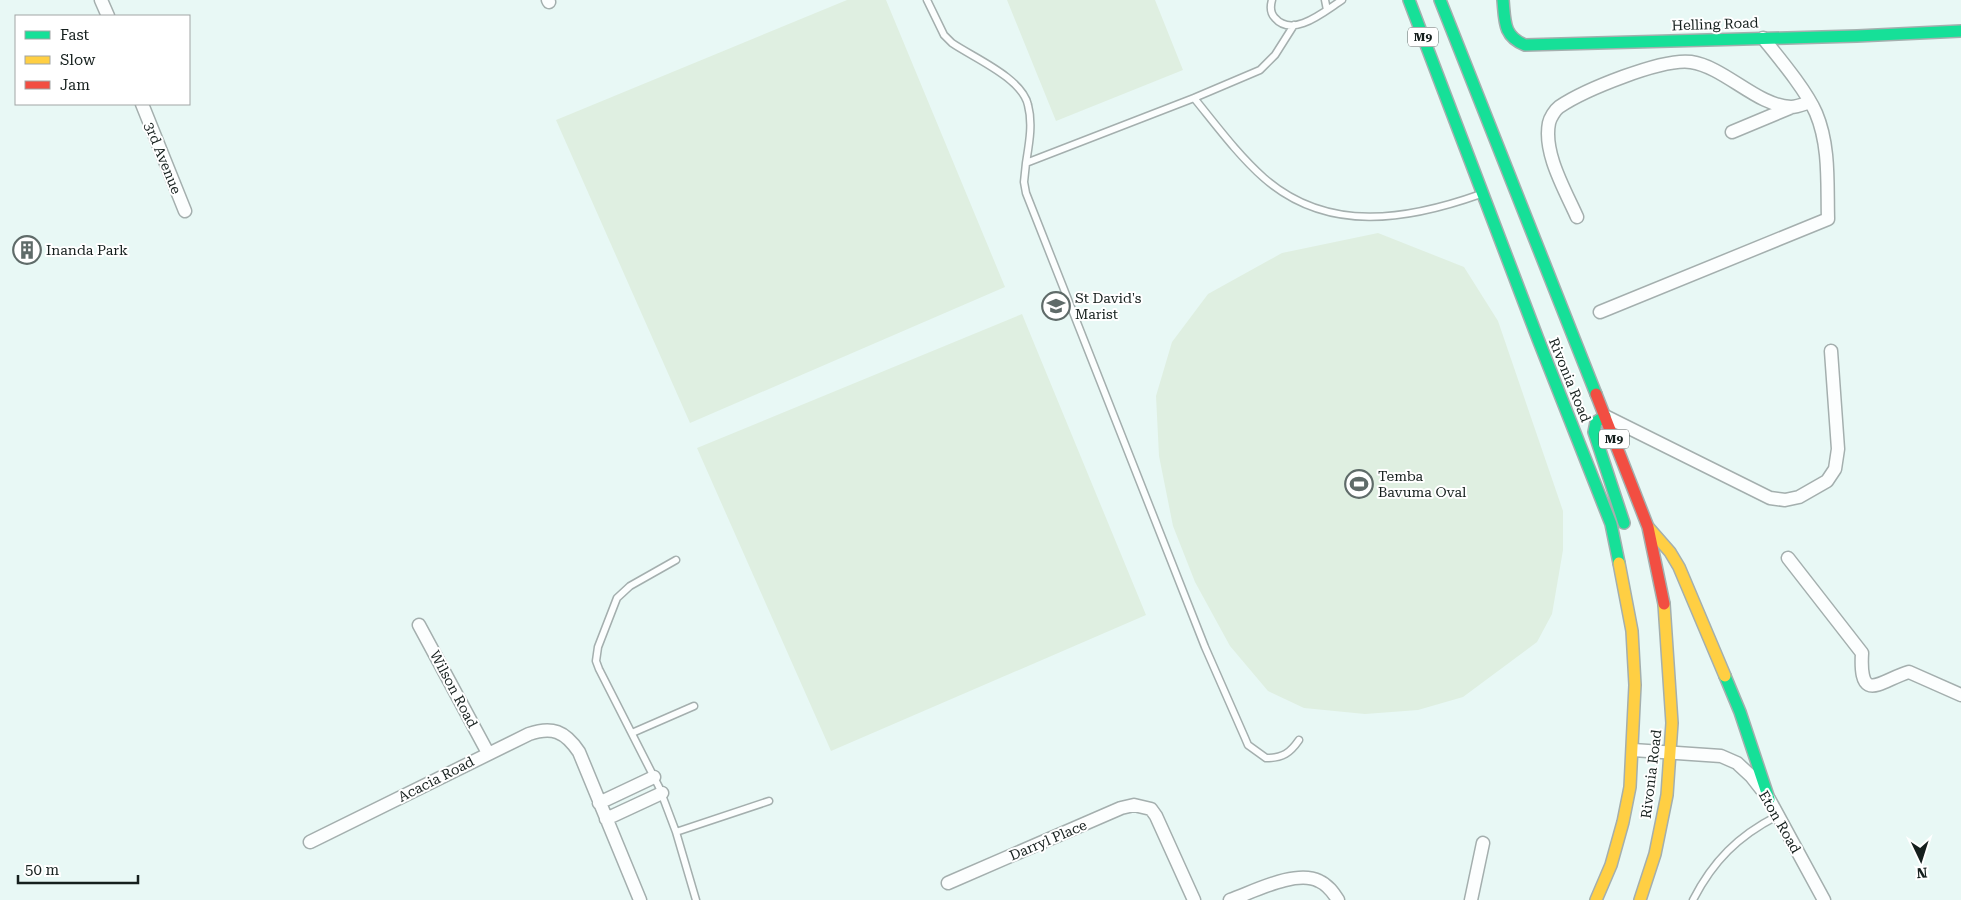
<svg xmlns="http://www.w3.org/2000/svg" width="1961" height="900" font-family="'Roboto Serif',serif">
<rect width="100%" height="100%" fill="#e8f8f5"/>
<path fill="#dfefe1" d="M847,0h39l119,287 -315,136 -134,-303z
M1007,0h148l28,70 -127,51z
M1378,233l86,34 34,54 65,190v39l-11,64 -15,28 -74,55 -45,13 -53,4 -61,-6 -36,-17 -38,-45 -35,-64 -22,-56 -14,-70 -3,-60 16,-54 36,-48 74,-41z
M1022,314l124,301 -315,136 -134,-303z"/>
<g fill="none" stroke-linecap="round" stroke-linejoin="round">
<defs>
<path id="lane" d="M927,0l17,35 8,8c22,15 70,35 76,62 5,19 1,39 -2,58
M1272,0c-2,7 -2,13 3,18 18,21 51,-8 67,-18
M1325,0l2,10
M1294,25l-19,30 -15,15 -66,28 -168,65 -2,19 2,11 179,454 40,91 3,7 18,13c17,0 24,-5 33,-18
M1194,98c22,27 44,57 70,80 64,56 144,42 217,16
M676,560l-46,26 -13,12 -19,49 -2,14 3,8 60,118 17,45 20,68
M632,733l62,-27
M676,832l93,-31
M1693,900c20,-39 45,-64 84,-84"/>
<path id="street" d="M101,0l7,16
M548,0l1,2
M142,104l43,107
M1732,132l60,-25
M1577,217c-12,-27 -34,-64 -28,-94 1,-5 6,-13 10,-16 25,-17 103,-49 132,-45 34,5 66,44 100,45 6,0 13,-3 19,-5
M1600,312l228,-93c-1,-35 2,-73 -12,-106 -10,-23 -37,-55 -53,-75
M1605,416l165,82 15,2 14,-3 28,-16 8,-12 3,-20 -7,-98
M1788,558l74,95c-3,53 19,27 47,19l52,23
M419,625l69,128
M1633,750l88,6 16,7 14,13 18,23 55,101
M599,803l55,-26
M606,819l56,-26
M310,842l219,-108c23,-8 36,-3 50,18l61,148
M948,883l173,-75 13,-3 17,4 5,7 38,84
M1230,900c23,-8 66,-31 89,-19 9,4 14,11 19,19
M1471,900l12,-57"/>
<path id="fast" d="M1409,0l129,339 73,185 8,39
M1440,0l156,394
M1503,0c2,21 0,36 22,45l332,-9 104,-5
M1605,416l-9,6 -2,10 30,91
M1725,676l15,36 29,87"/>
<path id="slow" d="M1649,528l21,24 9,15 46,109
M1596,900l15,-35 12,-43 7,-35 5,-102 -3,-54 -13,-68
M1640,900l15,-46 12,-59 5,-72 -8,-119"/>
<path id="jam" d="M1596,394l52,133 16,77"/>
</defs>
<use href="#lane" stroke="#a4afae" stroke-width="9"/>
<use href="#street" stroke="#a4afae" stroke-width="15"/>
<use href="#fast" stroke="#a4afae" stroke-width="14"/>
<use href="#slow" stroke="#a4afae" stroke-width="14"/>
<use href="#jam" stroke="#a4afae" stroke-width="14"/>
<use href="#lane" stroke="#fcfefe" stroke-width="6"/>
<use href="#street" stroke="#fcfefe" stroke-width="12"/>
<use href="#fast" stroke="#16e098" stroke-width="11"/>
<use href="#slow" stroke="#ffcf43" stroke-width="11"/>
<use href="#jam" stroke="#f24e42" stroke-width="11"/>
</g>
<defs>
<symbol id="building-ring" viewBox="-11 -11 22 22"><circle r="9.5" fill="#fff" stroke="#5f6b69" stroke-width="1.5"/><path d="M-4-6H4V6H1V3H-1V6H-4ZM-2.5-4.3h1.7v1.8h-1.7ZM.8-4.3h1.7v1.8H.8ZM-2.5-1h1.7V.8h-1.7ZM.8-1h1.7V.8H.8Z" fill="#5f6b69"/></symbol>
<symbol id="school-ring" viewBox="-11 -11 22 22"><circle r="9.5" fill="#fff" stroke="#5f6b69" stroke-width="1.5"/><path d="M0-5L7-2L0 1L-7-2ZM-4 1L0 2.5L4 1V4Q0 6-4 4Z" fill="#5f6b69"/></symbol>
<symbol id="stadium-ring" viewBox="-11 -11 22 22"><circle r="9.5" fill="#fff" stroke="#5f6b69" stroke-width="1.5"/><path d="M0-5a6.5 5 0 1 0 0 10a6.5 5 0 1 0 0-10ZM-3.5-1.8h7v3.6h-7Z" fill="#5f6b69"/></symbol>
</defs>
<g fill-rule="evenodd">
<use href="#building-ring" x="11" y="234" width="32" height="32"/>
<use href="#school-ring" x="1040" y="290" width="32" height="32"/>
<use href="#stadium-ring" x="1343" y="468" width="32" height="32"/>
</g>
<g text-anchor="middle" stroke-width="4" stroke-linejoin="round" paint-order="stroke">
<g fill="#fff" stroke="#5b6261" stroke-width="1">
<rect x="1408" y="27.5" width="30" height="19" rx="4"/>
<rect x="1599" y="429.5" width="30" height="19" rx="4"/>
</g>
<g font-size="12" font-weight="bold" fill="#151f1d">
<text x="1423" y="41">M9</text>
<text x="1614" y="443">M9</text>
</g>
<g font-size="14" fill="#151f1d" stroke="#fff">
<text transform="translate(1715 24) rotate(-2)" y="5">Helling Road</text>
<text transform="translate(163 158) rotate(68)" y="5">3rd Avenue</text>
<text transform="translate(1570 380) rotate(68)" y="5">Rivonia Road</text>
<text transform="translate(454 689) rotate(62)" y="5">Wilson Road</text>
<text transform="translate(1651 774) rotate(-83)" y="5">Rivonia Road</text>
<text transform="translate(436 779) rotate(-27)" y="5">Acacia Road</text>
<text transform="translate(1780 822) rotate(60)" y="5">Eton Road</text>
<text transform="translate(1048 840) rotate(-23)" y="5">Darryl Place</text>
</g>
<g font-size="14" fill="#151f1d" stroke="#fff" text-anchor="start">
<text x="46" y="255">Inanda Park</text>
<text x="1075" y="303">St David's<tspan x="1075" dy="16">Marist</tspan></text>
<text x="1378" y="481">Temba<tspan x="1378" dy="16">Bavuma Oval</tspan></text>
</g>
</g>
<rect x="15" y="15" width="175" height="90" fill="#ffffff" stroke="#a1a5a5"/>
<rect x="25" y="31" width="25" height="8" fill="#16e098" stroke="#a1a5a5"/>
<text x="60" y="40" font-size="15" fill="#151f1d">Fast</text>
<rect x="25" y="56" width="25" height="8" fill="#ffcf43" stroke="#a1a5a5"/>
<text x="60" y="65" font-size="15" fill="#151f1d">Slow</text>
<rect x="25" y="81" width="25" height="8" fill="#f24e42" stroke="#a1a5a5"/>
<text x="60" y="90" font-size="15" fill="#151f1d">Jam</text>
<g transform="translate(1921 860) rotate(176)" stroke="#ffffff" stroke-width="4" paint-order="stroke">
<path d="M0-4L9 19L0 12L-9 19Z" fill="#151f1d"/>
<text y="-8" font-size="14" font-weight="bold" text-anchor="middle" fill="#151f1d">N</text>
</g>
<path d="M18 875v8h120v-8" fill="none" stroke="#151f1d" stroke-width="2.5"/>
<text x="25" y="875" font-size="15" fill="#151f1d" stroke="#ffffff" stroke-width="4" paint-order="stroke">50 m</text>
</svg>
